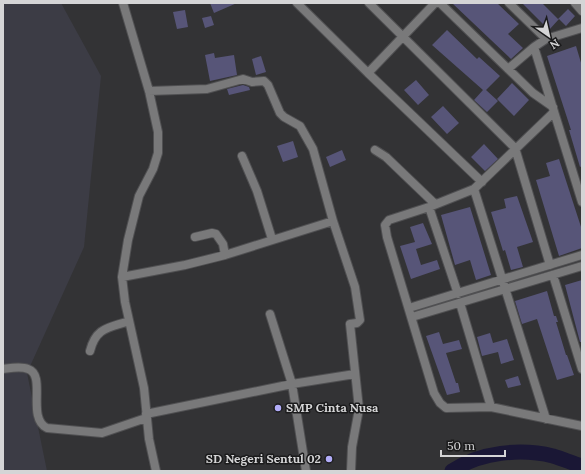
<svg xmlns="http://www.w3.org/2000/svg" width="585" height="474" font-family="Lora,serif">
<rect width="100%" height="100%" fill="#333335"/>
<path fill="#3c3c45" d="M3,3h58l40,73 -17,171 -57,126 20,98h-44z"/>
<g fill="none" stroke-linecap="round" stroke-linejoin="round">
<path stroke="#1a1735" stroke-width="15" d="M452,471c28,-19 69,-23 101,-15 10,3 19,7 29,10"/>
</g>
<path fill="#575578" d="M210,3h27l-23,10z
M452,3h45l22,21 -11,10 15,14 -12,11z
M522,3h20l16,16 10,-10 7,7 -9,10 -7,-7 -10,11z
M185,10l3,17 -11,2 -4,-17z
M211,16l3,9 -9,3 -3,-10z
M447,30l30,29 2,-2 21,19 -14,14 12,11 -11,11 -13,-12 9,-10 -51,-45z
M576,46l6,20v100l-2,1 -11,-37h2l-24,-74z
M214,53l1,5 19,-3 3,20 -27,6 -5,-26z
M261,56l5,16 -10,3 -4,-16z
M416,80l13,15 -11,10 -14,-15z
M512,83l17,17 -15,16 -17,-17z
M243,85l6,2 1,3 -21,5 -2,-6z
M443,106l16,17 -12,11 -16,-17z
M293,141l5,16 -15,5 -6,-16z
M484,144l14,15 -13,12 -14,-14z
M342,150l4,10 -16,7 -4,-10z
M559,159l23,71v18l-23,8 -23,-76 14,-4 -4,-13z
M517,196l16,46 -16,5 6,20 -12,3 -6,-20 -2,1 -12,-39 15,-4 -2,-9z
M470,207l21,68 -15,5 -6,-20 -15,5 -14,-50z
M423,223l9,21 -16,5 5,16 16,-5 3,9 -29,10 -11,-33 15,-4 -5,-15z
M582,280v62h-2l-15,-57z
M547,291l7,25h2l2,6h-2l10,33h1l7,20 -17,5 -20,-61 -15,5 -7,-23z
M439,332l4,12 16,-4 3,9 -16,4 10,30h2l2,9 -13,3 -21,-59z
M490,333l3,10 14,-4 7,21 -13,4 -3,-12 -16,4 -5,-19z
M518,376l3,9 -13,3 -3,-8z"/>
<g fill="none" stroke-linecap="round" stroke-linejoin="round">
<defs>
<path id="minor" d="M123,3l26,88 9,41v21l-5,16 -14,27 -11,44 -6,37 3,25 19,86 5,51 7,32
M297,3l71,70
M369,3l146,145 35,117
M435,3l-67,70 114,109
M440,3l93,90 20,14
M509,3l37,36
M575,3l7,8
M534,47l48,155
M508,69l26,-22 12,-8 36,-11
M149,91l58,-2 36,-10 9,3 12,-1 4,4 12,28 4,4 16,9 13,23 20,72 22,66 5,33 -3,3 -7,1 9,85 -7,38 -1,24
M375,150l11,7 49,47
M242,156l15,35 15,48
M474,189l-45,18 -40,13 -4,5 2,12 47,156 6,10 6,5 45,-1 91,19
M429,207l29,87
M195,237l17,-4 4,1 7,10 2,11
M553,275l29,94
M122,277l63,-12 40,-10 108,-34
M460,303l31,104
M409,308l173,-53
M270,314l22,70 14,87
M412,317l170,-51
M90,351c6,-24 19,-23 39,-30
M3,369c8,-1 18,-3 25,0 19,6 -2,49 19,59l55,5 44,-15
M146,414l146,-30 63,-10
M546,419l-72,-230 80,-77"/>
</defs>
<use href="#minor" stroke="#505052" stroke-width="10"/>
<use href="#minor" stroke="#79797a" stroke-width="8"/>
</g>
<g fill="#b2adf9" stroke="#1b1b1c" stroke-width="1.5">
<circle cx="278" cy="408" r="4"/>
<circle cx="329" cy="459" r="4"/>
</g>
<g text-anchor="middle" stroke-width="3" stroke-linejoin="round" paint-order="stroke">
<g font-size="12" font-weight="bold" fill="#d5d5d6" stroke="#1b1b1c" text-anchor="start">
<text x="286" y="412">SMP Cinta Nusa</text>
<text x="321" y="463" text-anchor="end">SD Negeri Sentul 02</text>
</g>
</g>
<rect width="585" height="474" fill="none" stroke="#d5d5d6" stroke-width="8"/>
<g transform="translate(549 36) rotate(146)" stroke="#1b1b1c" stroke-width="3" paint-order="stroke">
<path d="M0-3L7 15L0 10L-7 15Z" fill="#d5d5d6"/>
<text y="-6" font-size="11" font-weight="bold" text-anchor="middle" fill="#d5d5d6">N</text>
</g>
<path d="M441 450v6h64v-6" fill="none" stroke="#d5d5d6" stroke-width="2"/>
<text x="447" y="450" font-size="12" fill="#d5d5d6" stroke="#1b1b1c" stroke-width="3" paint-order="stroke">50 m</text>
</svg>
